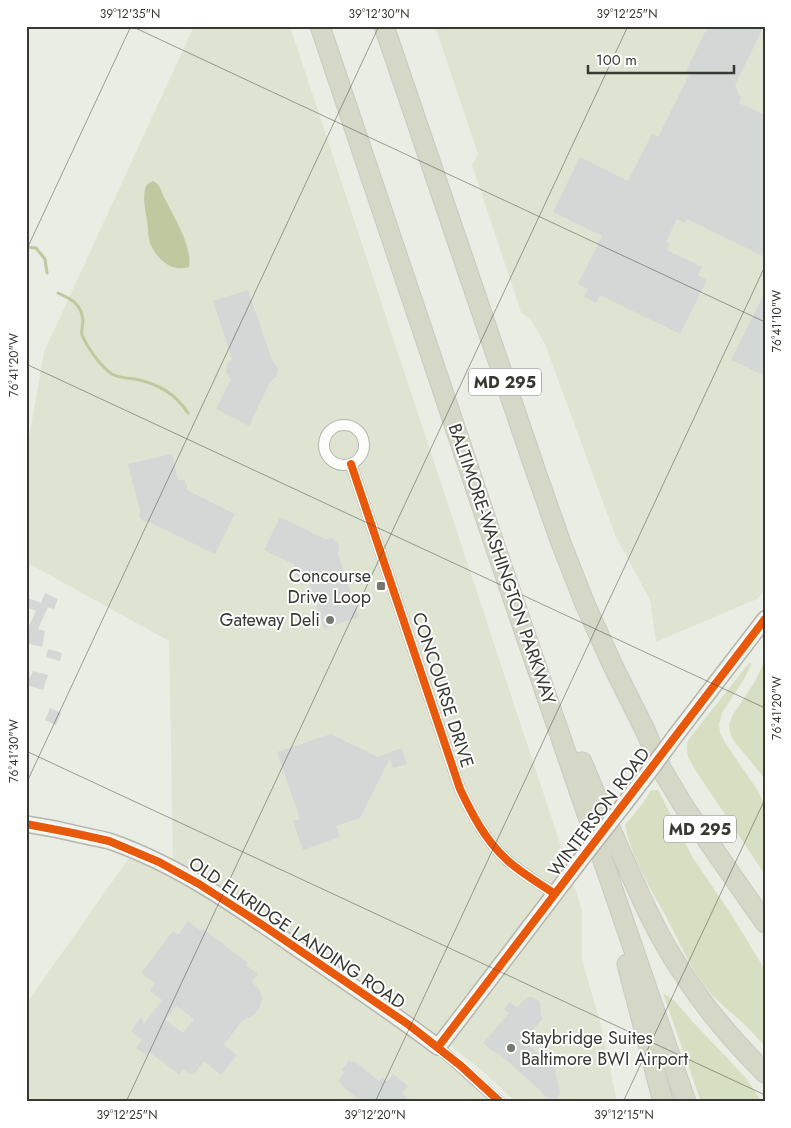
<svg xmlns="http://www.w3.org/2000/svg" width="791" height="1128" font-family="Jost,sans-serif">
<rect width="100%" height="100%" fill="#eaede3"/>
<path fill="#dfe4d2" d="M194,26h96l292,884v50l19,65 16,77h-101l-32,-30 -57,-45 -174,-119 -60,-37 -20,-10 -4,-220 -143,-79v-108l18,-102z
M435,26h330v563l-8,10 -101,43 -6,-42 -35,-65 -70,-191 -14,-24 -10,-8 -49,-147 6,-11z
M131,855l41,19 87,56 176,122 39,32 20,18h-468v-98z"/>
<path fill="#d7dfc2" d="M765,659v120l-31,-38 -4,-8 -1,-8 3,-9 22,-33 7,-14z
M750,662l1,3 -7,14 -22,34 -3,11 1,8 4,9 32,47 9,17v70l-71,-107c-6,-11 -9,-16 -6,-28z
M651,790h7l35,68 38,56 34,56v75c-9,-7 -14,-15 -22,-22 -10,-9 -21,-18 -31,-28 -22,-25 -34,-57 -50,-86 -15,-26 -31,-54 -37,-84l18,-22z
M663,993l12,8 16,19 55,58 16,24h-61z"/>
<path fill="#bfc9a0" d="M153,181c2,1 5,3 6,5 2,3 3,7 5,11 9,18 29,50 25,70 -18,6 -33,-9 -39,-24 -2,-7 -2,-16 -3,-23 -2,-10 -4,-21 -2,-31 1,-5 4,-6 8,-8z"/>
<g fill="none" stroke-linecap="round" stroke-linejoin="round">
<path stroke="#bfc9a0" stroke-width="3" d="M26,247l10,1 9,11 2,14
M58,293c13,6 23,10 25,27 0,5 -2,10 -1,15 5,12 19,32 30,39 6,4 16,4 23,5 23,5 40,14 53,34"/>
</g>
<path fill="#d3d7d5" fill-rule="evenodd" d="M710,26h54l-29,59 4,10 3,2 -3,6 26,12v142l-78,-38 -2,4 -8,-4 -11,23 4,2 -3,6 35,17 -4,8 9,5 -27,54 -80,-39 -4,8 -12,-6 4,-8 -10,-5 24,-48 -49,-24 27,-55 48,24 24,-47 6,3 32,-64 -4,-2 18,-37z
M248,290l24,70 6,8 -1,8 -7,6 -21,44 -33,-17 15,-30 -5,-6 1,-9 5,-5 -19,-58z
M765,292v84l-34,-16z
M172,454l6,26h6l3,6v4l48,24 -20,40 -66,-32 -6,-1 -4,-5 1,-5 -12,-47z
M280,517l45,22 8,-1 6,7 -1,9 21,63 -35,12 -16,-49 -7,-1 -6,-6v-8l-31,-15z
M45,593l13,6 -4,10 -6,-2 -10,22 7,2 -3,16 -16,-4 3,-17 7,-15 -10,-4v-10l15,6z
M48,649l14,4 -2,8 -14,-4z
M33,671l15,4 -5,15 -16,-5 3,-9h1z
M50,708l11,5 -5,12 -11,-5z
M331,734l47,23 24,-9 5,16 -14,4 -3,-10 -30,60 -24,8 4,11 -37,13 -10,-29 7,-2 -23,-67z
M188,921l13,10 2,-2 45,34 -2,2 12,9 -6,8 7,7 2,4 1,6 -2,8 -5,7 -14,8 -17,23 13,10 -16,20 -17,-14 -9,12 -2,-1 -2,3 -8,-6 -4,5 -30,-22 -2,4 -11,-8 6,-8 -11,-9 10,-14 3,7 18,-24 -12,-9 5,-8 -14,-10 32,-42 5,4zM176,1006l18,13 -11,14 -18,-13z
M528,997h5l7,5 1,11 -1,2 3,3 -20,23 15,12 2,-3 13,11 -1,2 3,5 5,26 -7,8 -11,-9v-1l-44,-39 -1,1 -14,-11 26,-30 -5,-4 6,-7 7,6 7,-8 1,1z
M349,1060l4,2 1,-1 25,20 3,-3 5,4 6,-8 15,12 -6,7 5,4 -4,5h-41l-20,-16 1,-1 -5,-4 7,-9 -3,-2z"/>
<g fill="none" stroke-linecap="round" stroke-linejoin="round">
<defs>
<path id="street" d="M324 445a20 20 0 1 1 40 0a20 20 0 1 1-40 0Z
M351,464l109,325c12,25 25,51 47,71 14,13 32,23 48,34
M438,1047l62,55"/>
<path id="secondary" d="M676,735l89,-116
M622,807l26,-34
M26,824c20,3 40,7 60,12 8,2 17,3 26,6 68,24 127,66 186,107 47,32 95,64 140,98l141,-185"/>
<path id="highway" d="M320,26l175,520 191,556
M384,26l152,446 25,71 24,61 28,62 32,64 17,40 23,38 80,115
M582,762c14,34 29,68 44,102 16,36 32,72 54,105 24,38 53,72 85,104
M627,964l36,138"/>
</defs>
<use href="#street" stroke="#b4b7af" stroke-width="12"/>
<use href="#secondary" stroke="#b4b7af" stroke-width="18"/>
<use href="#highway" stroke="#c8c9c4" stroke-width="21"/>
<use href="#street" stroke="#fcfcfb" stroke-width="10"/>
<use href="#secondary" stroke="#f0f1eb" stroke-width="15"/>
<use href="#highway" stroke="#d5d8c6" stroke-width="19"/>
<defs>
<path id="secondary-bridge" d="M648,773l28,-38
M579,862l43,-55"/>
</defs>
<use href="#secondary-bridge" stroke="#b4b7af" stroke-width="18" stroke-linecap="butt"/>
<use href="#secondary-bridge" stroke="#f0f1eb" stroke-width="15"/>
<defs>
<path id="cycleway" d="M351,464l109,325c12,25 25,51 47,71 14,13 32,23 48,34
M26,824l47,9 36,8 50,21 40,22 62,40 148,101 52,41 39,36
M438,1047l327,-428"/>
</defs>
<use href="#cycleway" stroke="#fff" stroke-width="11"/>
<use href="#cycleway" stroke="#e8590c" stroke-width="8"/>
</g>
<path fill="none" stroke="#373932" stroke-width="1" stroke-opacity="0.45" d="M131,26l634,296M26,251l105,-225M26,364l739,344M26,751l739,344M26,784l353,-758M126,1102l502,-1076M375,1102l390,-836M623,1102l142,-303"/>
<g fill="#767870" stroke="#fff" stroke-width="2">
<rect x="376" y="581" width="10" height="10" rx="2.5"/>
<circle cx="330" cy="620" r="5"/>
<circle cx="511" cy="1048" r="5"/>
</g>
<g text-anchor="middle" stroke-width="4" stroke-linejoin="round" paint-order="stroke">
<g fill="#fff" stroke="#737470" stroke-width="1">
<rect x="469" y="368.5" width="72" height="27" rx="4"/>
<rect x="664" y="815.5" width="72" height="27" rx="4"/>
</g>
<g font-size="16" font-weight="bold" fill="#373932">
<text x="505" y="388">MD 295</text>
<text x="700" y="835">MD 295</text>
</g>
<g font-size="18" fill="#373932" stroke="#fff">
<text transform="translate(502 564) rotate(71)" y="6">BALTIMORE-WASHINGTON PARKWAY</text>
<text transform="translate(443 690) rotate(72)" y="6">CONCOURSE DRIVE</text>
<text transform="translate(599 812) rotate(-53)" y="6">WINTERSON ROAD</text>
<text transform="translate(297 933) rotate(34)" y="6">OLD ELKRIDGE LANDING ROAD</text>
</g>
<g font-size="18" fill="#373932" stroke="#fff" text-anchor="end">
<text x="371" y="582">Concourse<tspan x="371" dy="21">Drive Loop</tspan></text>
<text x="320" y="626">Gateway Deli</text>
<text x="521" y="1044" text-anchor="start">Staybridge Suites<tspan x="521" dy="21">Baltimore BWI Airport</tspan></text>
</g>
</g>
<rect width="791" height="1128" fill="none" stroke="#ffffff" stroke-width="55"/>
<path d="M588 65v8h146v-8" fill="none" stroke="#373932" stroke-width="2.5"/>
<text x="596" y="65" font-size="15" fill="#373932" stroke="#ffffff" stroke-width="4" paint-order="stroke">100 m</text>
<rect x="28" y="28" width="736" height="1072" fill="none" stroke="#373932" stroke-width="2"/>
<g font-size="12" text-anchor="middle" fill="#373932">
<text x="130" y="18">39°12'35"N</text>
<text x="379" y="18">39°12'30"N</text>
<text x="627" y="18">39°12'25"N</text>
<text transform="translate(777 321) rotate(-90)" y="4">76°41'10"W</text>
<text transform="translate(14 365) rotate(-90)" y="4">76°41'20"W</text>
<text transform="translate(777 708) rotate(-90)" y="4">76°41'20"W</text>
<text transform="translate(14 751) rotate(-90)" y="4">76°41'30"W</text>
<text x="127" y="1119">39°12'25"N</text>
<text x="375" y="1119">39°12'20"N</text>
<text x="624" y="1119">39°12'15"N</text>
</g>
</svg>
